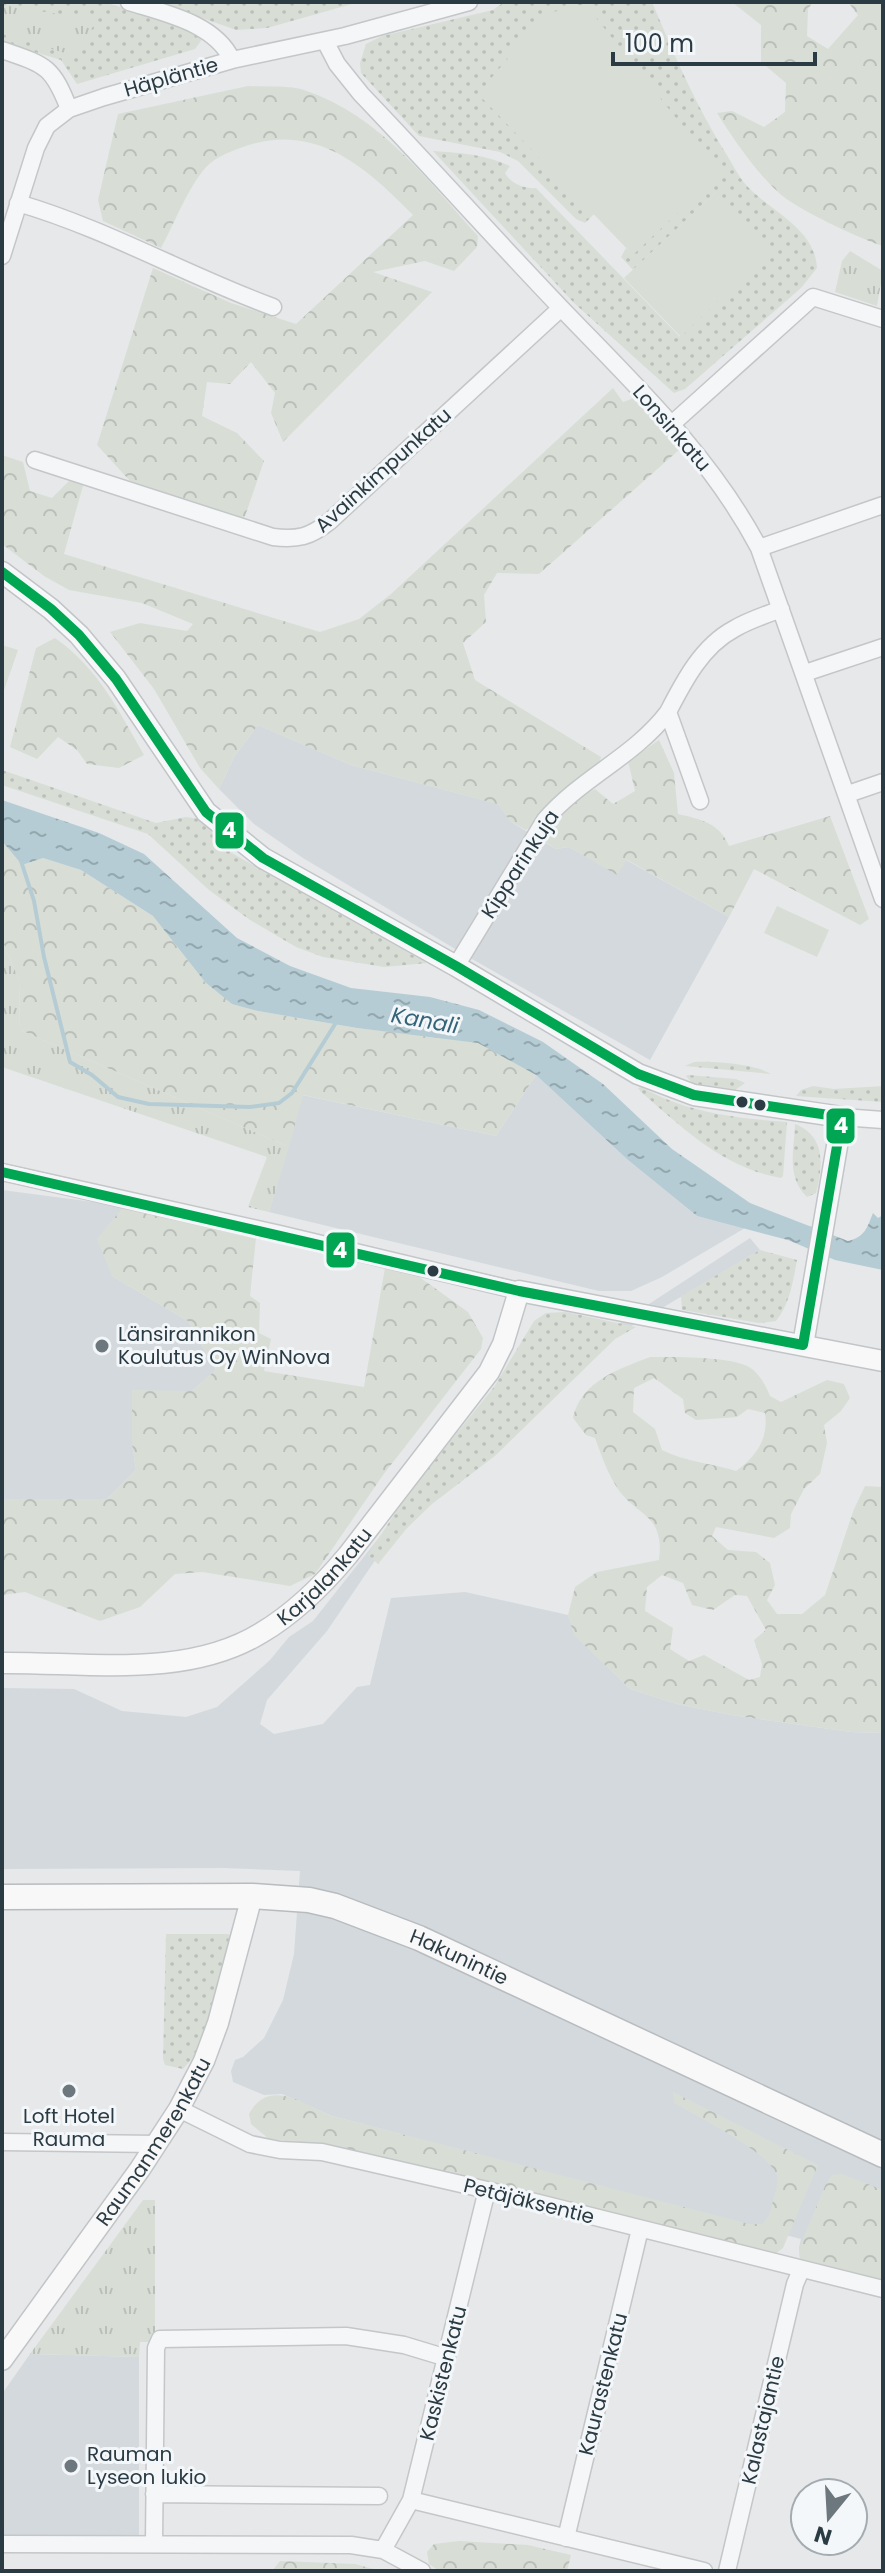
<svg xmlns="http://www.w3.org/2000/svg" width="885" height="2573" font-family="Poppins,sans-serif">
<defs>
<pattern id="grass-dots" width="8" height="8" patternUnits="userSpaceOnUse" patternTransform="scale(2)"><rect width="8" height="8" fill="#d8ded6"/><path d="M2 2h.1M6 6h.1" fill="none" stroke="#babfb9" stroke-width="1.8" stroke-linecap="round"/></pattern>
<pattern id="forest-crowns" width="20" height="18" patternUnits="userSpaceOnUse" patternTransform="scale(2)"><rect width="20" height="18" fill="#d8ded6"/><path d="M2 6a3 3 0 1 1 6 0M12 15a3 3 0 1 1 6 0" fill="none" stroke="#babfb9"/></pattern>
<pattern id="park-tufts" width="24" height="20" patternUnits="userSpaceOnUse" patternTransform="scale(2)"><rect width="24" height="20" fill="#d8ded6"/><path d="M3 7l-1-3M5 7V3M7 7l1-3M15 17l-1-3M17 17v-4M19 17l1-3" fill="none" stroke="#babfb9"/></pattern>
<pattern id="water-ripples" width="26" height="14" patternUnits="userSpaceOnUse" patternTransform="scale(2)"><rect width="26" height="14" fill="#b5ccd4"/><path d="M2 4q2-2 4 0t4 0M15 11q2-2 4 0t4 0" fill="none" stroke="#93a7ae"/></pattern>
</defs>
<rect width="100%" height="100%" fill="#e6e8ea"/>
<path fill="#d4d9dd" d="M258,725l93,40 147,39 13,18 45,27 13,-2 48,27 9,-14 103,57 -79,143 -178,-101 -169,-101 -49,-34 -35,-35 15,-32z
M536,1075l92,85 69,56 48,12 -83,49 -31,14h-32l-330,-79 33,-117 194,41z
M2,1190l122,16 -12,70 76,45 28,49 -24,21h-60v53l4,26 -29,29h-105z
M750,1238l10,12 -142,84 -48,34 -192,188 -51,75 -60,69 -7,24 14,10 49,-10 34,-37 13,-2 21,-87 74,-6 103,23 7,20 55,54 47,15 54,11 120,17 32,1v547l-83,-21 -1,-11 2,-9 -469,-123 -50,-22 -18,1 -31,-13 -2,-11 4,-11 8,-3 21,-19 19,-38 11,-46 6,-83 -76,-3 -222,1v-181l72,1 48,22 64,6 31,-10 53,-47 19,-23 24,-16 95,-120 212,-178z
M30,2354l109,3v183l-137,-2v-144z"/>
<path fill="url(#grass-dots)" d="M2,2h102l74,23 25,13 -8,11 -118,35 -16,-24 -59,-18z
M157,2h202l-92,26 -31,2z
M504,2h148c22,53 45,106 76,155 6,10 12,22 20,30 25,26 67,42 69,81l-16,20 -116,101 -11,4 -100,-90 -141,-152c27,2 52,3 77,15l-5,7c6,11 19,16 31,15l144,149 36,-145 -83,78 -12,-13 5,-9 7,6 -155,-160 116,120 -9,9 -9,-4 -58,-58 -18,-9 -81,-16 -58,-63 -1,-10 6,-19 16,-8 111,-26z
M2,770l154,53 30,-6 14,2 23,18 7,15 197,111 -43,4 -61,-10 -27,-10 -46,-27 -41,-30 -61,-56 -146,-49z
M694,1062c19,-1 61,2 77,12l-86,-8z
M688,1075l48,4 9,4 -10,7c-18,-2 -39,1 -49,-14z
M813,1086l21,3 49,-3v16l-87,-6 5,-6z
M641,1087c47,26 93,31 146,35l-4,54 -2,2c-58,-10 -98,-50 -140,-86l-3,-4z
M795,1124c31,12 28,42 21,69l-9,4c-21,-21 -13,-45 -12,-73z
M760,1250l37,10c-4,21 -7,44 -21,61l-17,2 -77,-13 -1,-14z
M566,1312l70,15 -21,12 -119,116 -64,49 -25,24 -29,36 -10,-9 38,-59 88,-109 40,-66 12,-8z
M166,1934h62l6,4 -36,114 -15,17 -18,-4 -2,-6z"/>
<path fill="url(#forest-crowns)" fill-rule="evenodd" d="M732,2h81l-5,7 -1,27 21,13 30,-34 -10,-13h35v244c-23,-7 -89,-38 -105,-54 -24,-22 -43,-51 -61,-79l15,-2 32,16 21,-15 1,-29 -25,-21v-37z
M248,86c18,1 40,-1 56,4 76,25 123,90 174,146l-1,11 -23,24 -29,-10 -52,11 59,20 -149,150 -12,-29 4,-20 -24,-31 -21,22 -23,-2 -5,34 35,17 27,28 -20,58 -114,-38 -33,-36 56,-177 78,35 65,21 117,-109c-48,-49 -98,-94 -170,-68 -15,5 -32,12 -41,25 -17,22 -28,52 -41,76l-58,-27 -5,-21 20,-86z
M613,388l10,14 11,-4 46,51 -141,125 -42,-1 -13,22 2,27 -23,21 12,37 126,77 -3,11 -40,26 -21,28 -11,8 -15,-8 -14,-18 -146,-39 -93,-40 -24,32 -15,32 -19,-21 -46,-79 -44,-57 30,-9 47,8 6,-7 -51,-21 -73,-13 -25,-14 -42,-32v-89l21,7 7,29 22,7 20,-20 12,4 -20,72 256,78 39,-13 32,-25z
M55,638c43,30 64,73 89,117l-25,13 -32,-4 -10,-14 -19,-13 -21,22 -27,-12 26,-99z
M659,740l15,33 4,41c22,5 42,9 51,32l101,-30 39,103 -9,6 -106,-56 -25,48 -102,-57 -10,15 -48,-28 -13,2 -17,-11 25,-32 31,-17 18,15 22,-13 -7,-30z
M2,841l20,24 21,-7 38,12 72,46 52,66 53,29 99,17 121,14 58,33 -40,61 -193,-41 -14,52 -269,-117 -1,-50 -17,-40z
M124,1206l132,32 -6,58 10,7 -1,30 12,6 -7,32 100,16 21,-119 33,8 50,36 15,26 -2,11 -98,126 -68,99 -25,12 -88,-14 -27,2 -35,33 -40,14 -75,-29 -23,3v-96h105l29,-29 -4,-26v-54l60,1 24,-21 -28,-49 -76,-45 -15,-37z
M650,1357c24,0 75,-1 97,9 10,4 19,19 23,30l11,6 46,-22 17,4 6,14 -9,13 -17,14 3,18 -7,31 -16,15 -13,25 -1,14 -16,10 -58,-11 -4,9 16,14 28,2 14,11 5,22 -8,15 10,14h25l23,-19 29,-86 11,-23 18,1v246l-32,-1 -120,-17 -54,-11 -47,-15 -56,-54 -6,-20 7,-28 22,-15 62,-12c6,-48 -24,-43 -43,-74 -9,-14 -15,-32 -21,-48l-9,-3 -13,-17c8,-37 46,-49 77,-61zM654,1378l29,21 2,14 11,7 41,-3 11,-8 17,4c4,25 -9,44 -29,58 -26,-8 -50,-9 -74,-21l-7,-21 -22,-17 1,-24zM662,1575l21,8 9,22 21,5 22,-15 12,1 19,34 -12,10 8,24 -2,13 -11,3 -45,-25 -15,6 -19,-12 3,-21 -28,-17 2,-24z
M673,2092l145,73 -35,83 -9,7 -335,-85 -113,-25 -57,-6 -18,-15 -2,-10c20,-37 54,-10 83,2l417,108h13c9,-8 9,-16 12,-27 2,-8 6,-17 2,-24 -12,-24 -78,-56 -102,-70z
M842,2174l41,16v90l-83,-21 -1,-11 26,-62 7,-11z
M459,2541l69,4 43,10 -4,16h-128l-10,-7 -2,-12 7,-8z
M280,2561l75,3 26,7h-109z"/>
<path fill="url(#park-tufts)" d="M2,5l94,15 -18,37 -76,-23z
M850,251l33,20 -6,35 -42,-14 7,-31z
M2,940l17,40 1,50 269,117 -20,65 -21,-5 19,-50 -265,-90z
M143,2200h12v142h-15l-1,15 -109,-3z"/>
<path fill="#d8ded6" d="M585,4l135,169 -87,82 -155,-161 67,-80z
M716,192l56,56 -91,89 -57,-59z
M2,645l16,5 -16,46z
M777,906l52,24 -12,27 -53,-24z"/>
<path fill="url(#water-ripples)" d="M2,800l97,33 45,21 93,84 53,28 61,22 79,9 49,13 64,32 60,42 69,65 78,54 98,38c17,-4 19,-13 25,-28l5,5 5,-3v55l-48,-10 -47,-20 -91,-24 -69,-56 -92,-85 -58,-32 -121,-15 -99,-17 -26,-7 -27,-22 -52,-66 -72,-46 -38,-12 -21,7 -20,-24z"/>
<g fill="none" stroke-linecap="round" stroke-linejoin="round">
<path stroke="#b5ccd4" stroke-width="4" d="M21,861l13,40 10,56 26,105 22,13 26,22 31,7 101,3 29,-4 13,-10 45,-72"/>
<defs>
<path id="minor" d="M129,2c35,11 86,21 103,58
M325,41l12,23 24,30c68,71 133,144 201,215 72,75 148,146 197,239l124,351
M2,50c43,15 50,15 67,59
M18,203c89,26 168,72 255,104
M2,256l34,-108 11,-22 22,-17 35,-12 128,-37 113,-24 124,-34
M673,423l140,-126 70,22
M35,460l238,77c25,3 37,0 57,-16l231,-213
M759,548l124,-43
M805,673l78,-26
M848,794l35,-12
M700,801l-32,-89c16,-31 34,-66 66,-83 15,-9 32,-14 47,-20
M456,966l89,-146c36,-42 90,-64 123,-108
M842,1117l41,3
M2,1172l278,62 239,57
M179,2109l71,35 30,6 42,2 165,38 396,99
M2,2142l154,2
M154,2494l225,2
M411,2500l293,71
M566,2538l74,-309
M154,2543l2,-195 4,-9 186,-3 58,9 43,13
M2,2544l349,1 32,5 39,21
M383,2550l28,-50 76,-310
M727,2571l68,-287 6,-14"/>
<g id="major">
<path d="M2,572l49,37 28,26 37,44 90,133 57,46 193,108 182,108 56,21 148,22 -39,228"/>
<path id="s1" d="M2,1663c84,-1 184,16 259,-30 34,-20 62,-48 87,-78l141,-183 14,-28 16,-53 364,70"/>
<path id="s2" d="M2,2360l138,-191 39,-60 25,-48 14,-38 34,-127"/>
</g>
<g id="highway">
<path id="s3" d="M2,1897l250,-1 57,4 26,6 84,32 464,217"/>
</g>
</defs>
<use href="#minor" stroke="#c4c6c8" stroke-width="19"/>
<use href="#major" stroke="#c2c5c8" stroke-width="23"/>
<use href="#highway" stroke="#b8bcbf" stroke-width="27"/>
<use href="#minor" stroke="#f5f6f7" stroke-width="16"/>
<use href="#major" stroke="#f8f8f8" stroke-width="20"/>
<use href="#highway" stroke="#f8f8f8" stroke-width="24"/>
<defs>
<path id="bus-1" d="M2,572l49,37 28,26 37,44 90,133 57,46 193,108 182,108 56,21 148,22 -39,228 -284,-54 -517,-119"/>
</defs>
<use href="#bus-1" stroke="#f4f7f9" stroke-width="16"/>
<use href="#bus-1" stroke="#00a651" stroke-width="10"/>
</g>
<g fill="#2b3b44" stroke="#f4f7f9" stroke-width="3">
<circle cx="742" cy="1102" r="7"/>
<circle cx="760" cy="1105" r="7"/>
<circle cx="433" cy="1271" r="7"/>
</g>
<g fill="#6c787e" stroke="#f4f7f9" stroke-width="3">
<circle cx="102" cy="1346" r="8"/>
<circle cx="69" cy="2091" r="8"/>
<circle cx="71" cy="2466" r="8"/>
</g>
<g text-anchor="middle" stroke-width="6" stroke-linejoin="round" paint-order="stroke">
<g font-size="20" fill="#2b3b44" stroke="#f4f7f9">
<text transform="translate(171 77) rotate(-16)" y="7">Häpläntie</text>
<text transform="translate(672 428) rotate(49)" y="7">Lonsinkatu</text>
<text transform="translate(383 470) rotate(-42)" y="7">Avainkimpunkatu</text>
<text transform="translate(520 864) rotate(-57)" y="7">Kipparinkuja</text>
<text dy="7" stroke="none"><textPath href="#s1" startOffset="350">Karjalankatu</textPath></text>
<text dy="7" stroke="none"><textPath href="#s3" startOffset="468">Hakunintie</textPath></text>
<text dy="7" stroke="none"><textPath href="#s2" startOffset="266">Raumanmerenkatu</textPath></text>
<text transform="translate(529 2201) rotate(14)" y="7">Petäjäksentie</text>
<text transform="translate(443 2373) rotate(-76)" y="7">Kaskistenkatu</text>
<text transform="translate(603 2384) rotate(-76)" y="7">Kaurastenkatu</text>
<text transform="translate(763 2420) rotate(-77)" y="7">Kalastajantie</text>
</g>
<g font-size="20" fill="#2b3b44" stroke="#f4f7f9" text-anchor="start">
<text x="118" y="1341">Länsirannikon<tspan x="118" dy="23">Koulutus Oy WinNova</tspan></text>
<text x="69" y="2123" text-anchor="middle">Loft Hotel<tspan x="69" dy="23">Rauma</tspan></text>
<text x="87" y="2461">Rauman<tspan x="87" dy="23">Lyseon lukio</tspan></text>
</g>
<g font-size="22" font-style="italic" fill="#356479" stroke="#f4f7f9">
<text transform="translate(425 1020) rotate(10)" y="8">Kanali</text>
</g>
</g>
<g stroke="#f4f7f9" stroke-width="3">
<rect x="214" y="811" width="31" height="39" rx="8" fill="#00a651"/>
<rect x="825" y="1107" width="31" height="38" rx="8" fill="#00a651"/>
<rect x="325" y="1231" width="31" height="38" rx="8" fill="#00a651"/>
</g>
<g font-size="22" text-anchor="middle" font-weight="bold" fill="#fff">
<text x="229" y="838">4</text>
<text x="841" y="1133">4</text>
<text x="340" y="1258">4</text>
</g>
<rect width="885" height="2573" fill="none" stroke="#2b3b44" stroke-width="8"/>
<g transform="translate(829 2517) rotate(198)"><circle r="38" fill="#f4f7f9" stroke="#a4acb1" stroke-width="2"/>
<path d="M0-6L14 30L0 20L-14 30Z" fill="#6c787e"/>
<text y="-12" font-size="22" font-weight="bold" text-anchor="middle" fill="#2b3b44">N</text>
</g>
<path d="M613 52v12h202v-12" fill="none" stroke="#2b3b44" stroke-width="4"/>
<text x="625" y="52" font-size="24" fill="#2b3b44" stroke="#f4f7f9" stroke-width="6" paint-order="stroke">100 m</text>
</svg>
